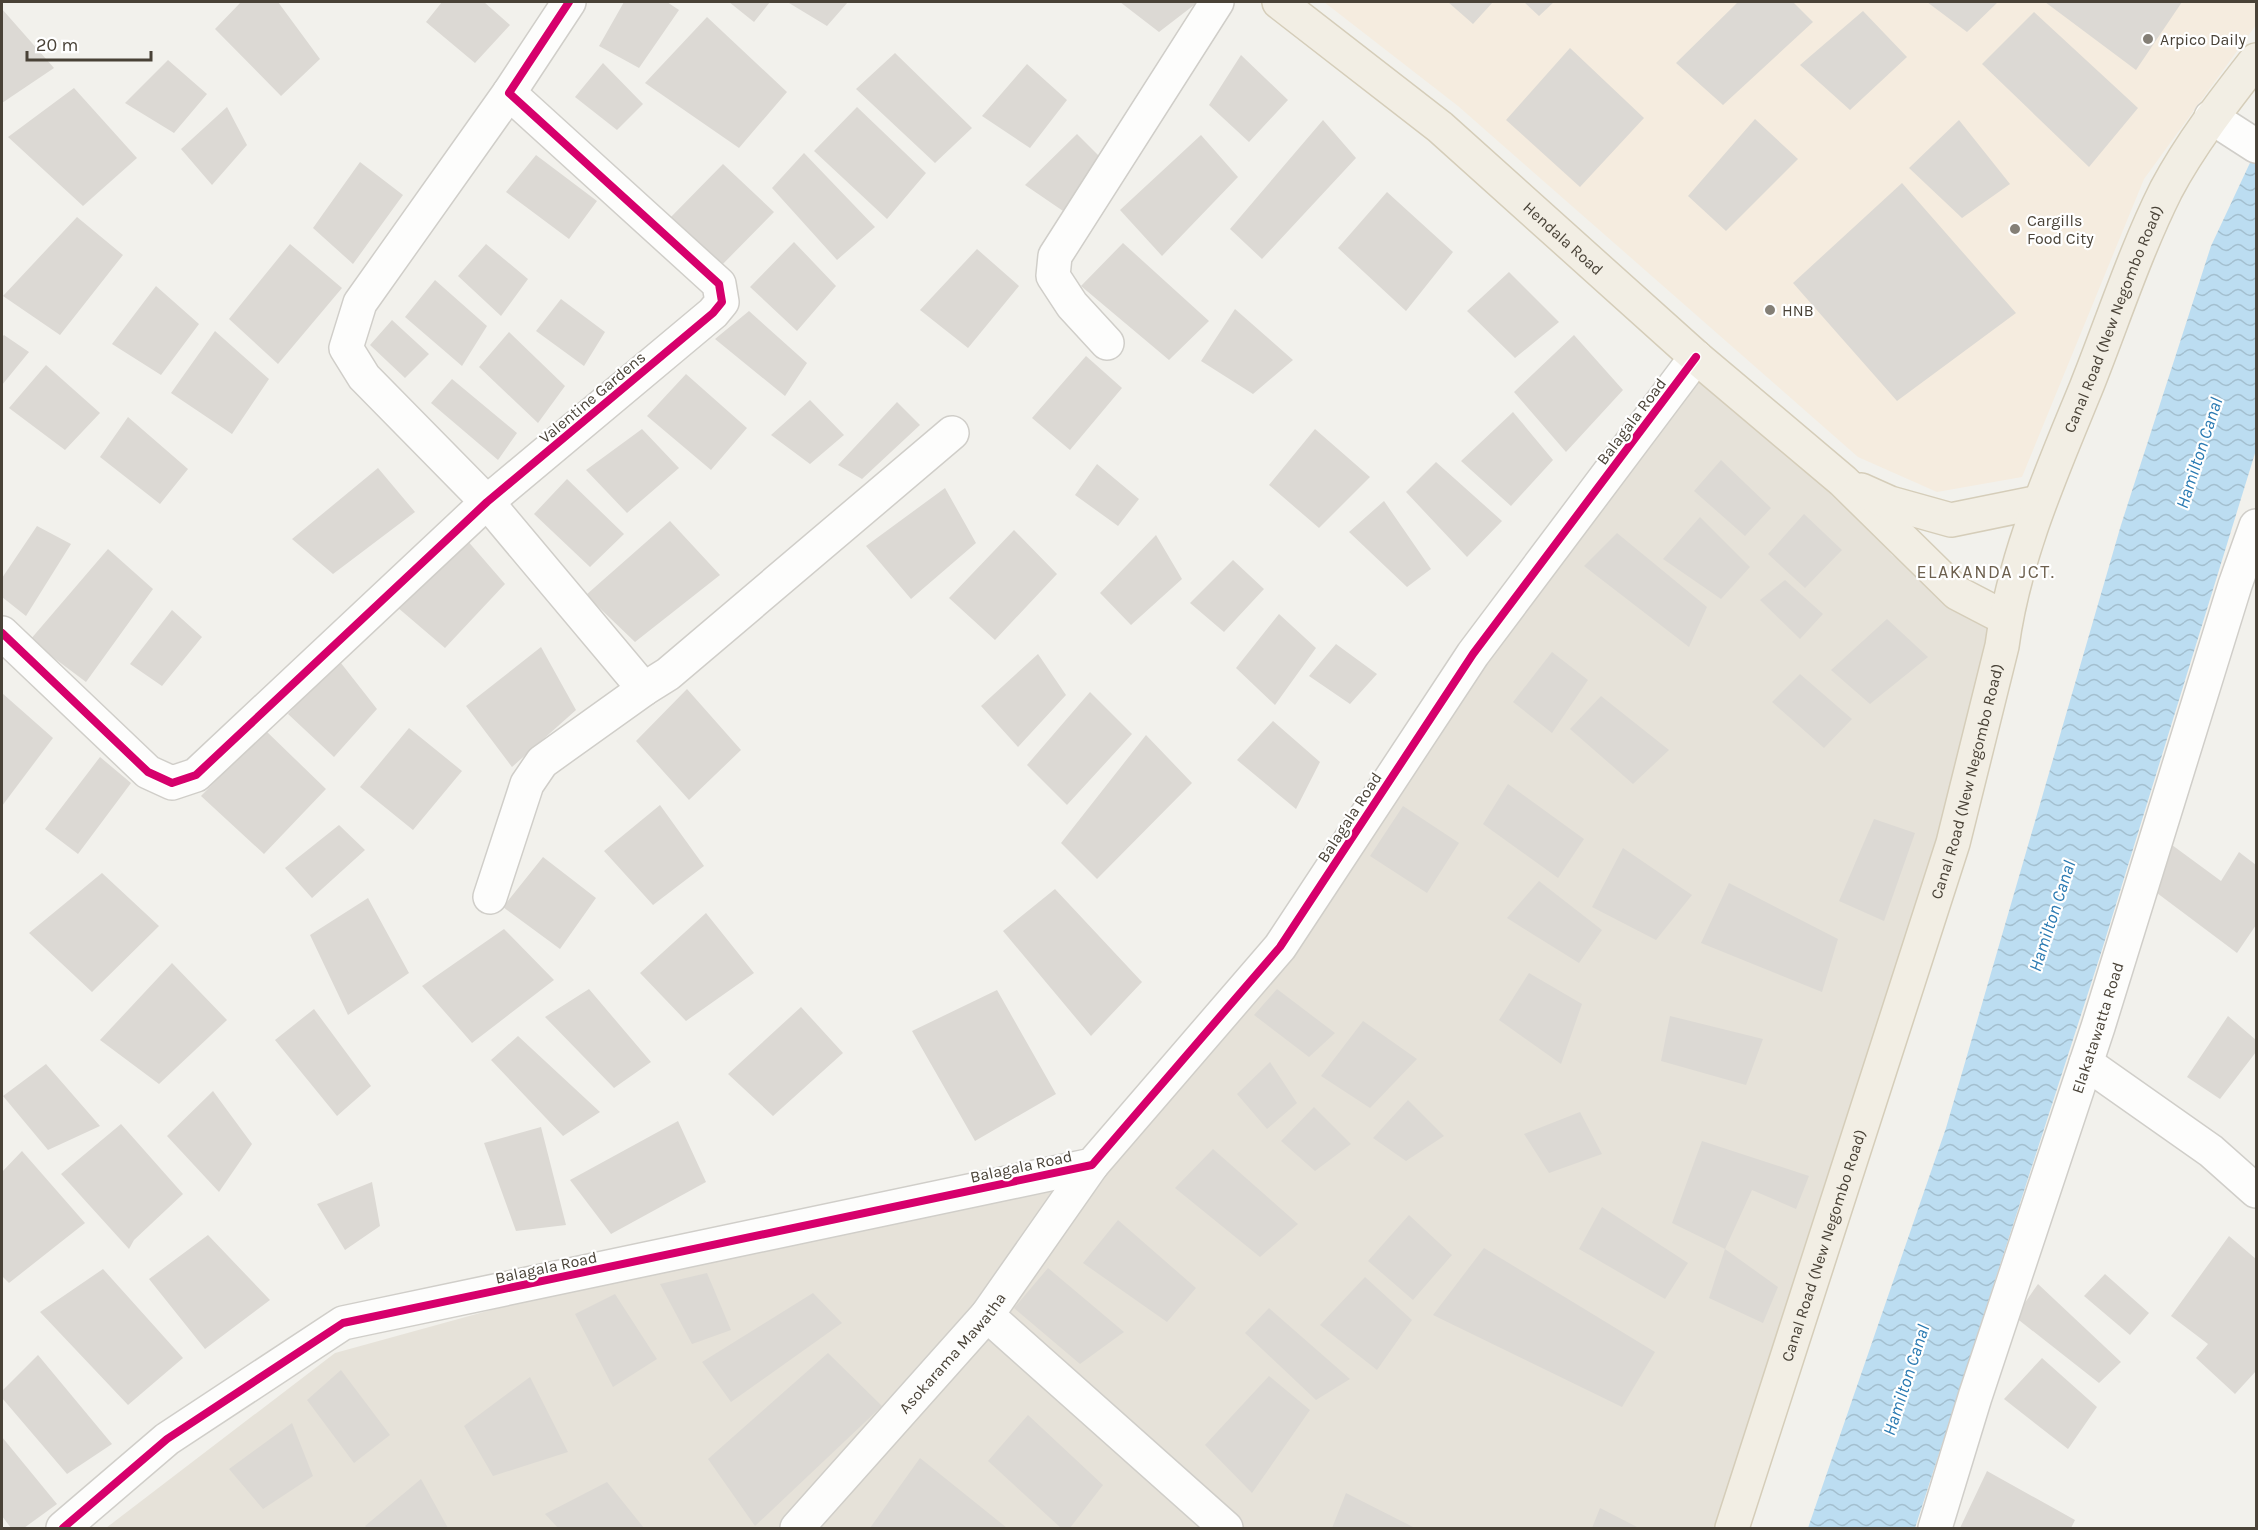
<svg xmlns="http://www.w3.org/2000/svg" width="2258" height="1530" font-family="Karla,sans-serif">
<defs>
<pattern id="water-waves" width="16" height="10" patternUnits="userSpaceOnUse" patternTransform="scale(1.5)"><rect width="16" height="10" fill="#bcddf1"/><path d="M0 5q4-4 8 0t8 0" fill="none" stroke="#a3bfcf"/></pattern>
</defs>
<rect width="100%" height="100%" fill="#f2f1ec"/>
<path fill="#e6e2d9" d="M1700,372l137,115 55,68 109,71 -112,423 -160,479h-1623l229,-175 225,-62 539,-115z"/>
<path fill="#f5ecdf" d="M1324,2h932v23l-112,154 -122,298 -85,15 -79,-35 -400,-351z"/>
<path fill="url(#water-waves)" d="M2256,150v300l-155,503 -186,575h-107l138,-400 175,-603 90,-279z"/>
<path fill="#dcd9d4" d="M241,2h37l42,57 -39,37 -66,-67z
M442,2h42l26,23 -35,38 -49,-41z
M624,2h43l12,8 -40,58 -40,-22z
M729,2h41l-16,20z
M790,2h58l-21,24 -38,-23z
M1120,2h78l-39,30z
M1448,2h45l-20,22z
M1524,2h30l-15,14z
M1738,2h55l20,20 -90,83 -47,-42z
M1927,2h71l-31,30z
M2045,2h137l-46,68z
M2,9l52,59 -52,35z
M1863,11l44,46 -57,53 -50,-45z
M2034,12l104,96 -49,59 -107,-103z
M707,17l80,75 -48,56 -94,-65z
M1570,48l74,70 -64,69 -74,-67z
M895,53l77,75 -37,35 -79,-74z
M1241,55l47,45 -39,42 -40,-37z
M168,60l39,34 -33,39 -49,-30z
M603,63l40,41 -26,26 -42,-33z
M1027,64l40,36 -37,48 -48,-32z
M74,88l63,70 -54,48 -75,-69z
M227,107l20,38 -35,40 -31,-36z
M857,107l69,66 -39,46 -73,-68z
M1755,119l43,40 -72,72 -38,-35z
M1323,120l33,38 -94,101 -32,-30z
M1959,120l51,64 -48,34 -53,-50z
M1077,134l26,26 -37,53 -41,-28z
M1201,135l37,42 -76,79 -42,-46z
M804,153l71,74 -38,33 -65,-72z
M536,155l61,46 -28,38 -63,-47z
M360,162l43,33 -50,69 -40,-36z
M723,164l51,48 -57,58 -48,-51z
M1902,183l114,130 -119,88 -104,-118z
M1387,192l66,60 -47,59 -68,-63z
M77,217l46,38 -63,80 -57,-39z
M794,242l42,44 -39,45 -47,-44z
M1123,243l86,78 -40,39 -88,-74z
M290,244l52,44 -64,76 -49,-45z
M486,244l42,35 -27,37 -43,-40z
M977,249l42,37 -51,62 -48,-38z
M1509,272l50,50 -44,36 -48,-47z
M435,280l52,46 -25,40 -57,-49z
M156,286l43,38 -38,51 -49,-31z
M561,299l44,33 -21,34 -48,-35z
M1235,309l58,51 -40,34 -52,-33z
M749,311l58,52 -22,33 -70,-57z
M392,320l37,34 -24,24 -35,-33z
M215,331l54,48 -37,55 -61,-41z
M509,332l56,54 -27,37 -59,-56z
M4,335l25,17 -27,33v-48z
M1574,335l49,55 -57,62 -52,-60z
M1086,356l36,32 -52,62 -38,-32z
M46,365l54,48 -35,37 -56,-42z
M686,374l61,54 -36,42 -64,-54z
M452,379l65,54 -19,27 -67,-57z
M810,400l34,35 -34,29 -39,-29z
M897,402l23,23 -58,54 -24,-14z
M1513,412l40,48 -42,46 -50,-45z
M128,417l60,52 -28,35 -60,-47z
M642,429l37,39 -52,45 -41,-43z
M1315,429l55,48 -51,51 -50,-43z
M1721,460l50,48 -26,28 -51,-45z
M1436,462l66,59 -35,36 -61,-65z
M1097,464l42,35 -21,27 -43,-31z
M378,468l37,44 -82,62 -41,-35z
M567,479l57,55 -34,33 -56,-53z
M945,488l31,55 -65,56 -45,-53z
M1384,501l47,68 -24,18 -58,-55z
M1804,514l38,36 -37,38 -37,-34z
M1700,517l50,50 -29,32 -58,-40z
M670,521l50,54 -85,67 -49,-47z
M37,526l34,18 -45,72 -24,-19v-19z
M1014,530l43,44 -62,66 -46,-42z
M1617,533l90,74 -18,40 -105,-81z
M1156,535l26,44 -51,46 -31,-32z
M466,539l39,45 -60,64 -48,-41z
M108,549l45,40 -67,93 -56,-42z
M1233,560l31,29 -40,43 -34,-29z
M1785,580l38,34 -23,25 -40,-39z
M172,610l30,27 -40,49 -32,-22z
M1279,614l37,34 -41,57 -39,-37z
M1887,619l41,38 -58,47 -39,-34z
M1336,644l41,30 -27,30 -41,-28z
M541,647l35,63 -64,57 -46,-61z
M1552,652l36,28 -36,53 -39,-31z
M1038,654l28,41 -48,52 -37,-41z
M337,658l40,51 -43,48 -46,-43z
M1800,674l52,45 -28,29 -52,-46z
M687,689l54,61 -52,50 -53,-59z
M1090,692l42,42 -65,71 -40,-40z
M2,693l51,45 -51,68z
M1601,696l68,54 -36,34 -63,-55z
M1273,721l47,41 -24,47 -59,-49z
M409,728l53,43 -49,59 -53,-43z
M265,730l61,59 -62,65 -63,-58z
M1146,735l46,48 -95,96 -36,-36z
M100,757l31,26 -53,71 -33,-25z
M1508,784l76,55 -26,39 -75,-54z
M660,805l44,61 -51,39 -49,-54z
M1403,806l56,37 -32,50 -57,-37z
M1874,819l41,14 -31,88 -45,-20z
M339,825l26,25 -53,48 -27,-30z
M2172,845l49,36 18,-29 17,13v60l-19,28 -84,-63z
M1623,848l69,47 -36,45 -64,-33z
M543,857l53,41 -36,51 -57,-42z
M102,873l57,53 -67,66 -63,-59z
M1539,881l63,49 -23,33 -72,-45z
M1729,883l109,56 -16,53 -121,-49z
M1055,889l87,93 -51,54 -88,-105z
M368,898l41,75 -61,42 -38,-80z
M706,913l48,60 -68,48 -46,-48z
M504,929l50,51 -82,63 -50,-57z
M172,963l55,57 -68,64 -59,-44z
M1529,973l53,31 -21,60 -62,-44z
M589,989l62,73 -37,26 -69,-71z
M1277,989l58,44 -26,24 -55,-42z
M997,990l59,104 -81,47 -63,-110z
M801,1007l42,46 -70,63 -45,-42z
M314,1009l57,77 -34,30 -62,-76z
M1670,1016l93,23 -17,46 -85,-24z
M2228,1016l28,24v12l-36,47 -33,-22z
M1363,1021l54,38 -47,49 -49,-32z
M518,1036l82,76 -37,24 -72,-76z
M1270,1062l27,41 -30,26 -30,-35z
M46,1064l54,62 -52,24 -45,-54z
M213,1091l39,53 -33,48 -52,-56z
M1408,1100l36,36 -38,25 -33,-23z
M1314,1107l37,37 -36,27 -34,-30z
M1580,1112l22,42 -53,19 -25,-39z
M678,1121l28,61 -95,52 -41,-54z
M121,1124l62,70 -49,46 -5,9 -68,-75z
M541,1127l25,98 -50,6 -32,-88z
M1702,1141l107,35 -13,33 -44,-19 -27,59 -53,-26z
M1213,1149l85,75 -38,33 -85,-69z
M22,1151l63,72 -76,60 -7,-7v-104z
M372,1182l8,44 -35,24 -28,-46z
M1602,1207l86,56 -23,36 -86,-50z
M1409,1215l43,40 -39,45 -45,-39z
M1118,1220l78,68 -29,34 -84,-59z
M208,1235l62,65 -65,49 -56,-70z
M2229,1236l27,23v112l-21,23 -39,-36 12,-14 -37,-28z
M1484,1248l171,104 -33,55 -189,-92z
M1725,1249l53,38 -15,36 -54,-25z
M1048,1268l76,64 -44,32 -66,-56z
M103,1269l80,89 -55,47 -88,-93z
M707,1273l24,57 -39,14 -32,-60z
M2105,1274l44,39 -19,22 -46,-39z
M1365,1277l47,43 -35,50 -57,-45z
M2038,1284l83,78 -22,21 -84,-66z
M813,1293l29,30 -111,79 -29,-40z
M615,1294l42,65 -44,28 -38,-73z
M1269,1308l81,71 -34,21 -71,-67z
M828,1353l54,53 -127,120 -47,-67z
M38,1355l74,89 -45,30 -65,-76v-7z
M2042,1358l55,49 -29,42 -64,-50z
M341,1370l49,65 -36,28 -47,-63z
M1269,1376l41,34 -58,83 -47,-48z
M530,1377l38,75 -75,24 -29,-50z
M1028,1415l75,70 -33,43h-9l-73,-67z
M292,1423l21,53 -50,33 -34,-40z
M2,1437l55,67 -33,24h-13l-9,-12z
M920,1458l87,70h-137z
M1987,1471l88,49 -4,8h-111z
M421,1479l27,49h-81l-2,-2z
M607,1482l37,46h-86l-13,-14z
M1346,1493l69,35h-83z
M1600,1508l39,20h-47z"/>
<g fill="none" stroke-linecap="round" stroke-linejoin="round">
<defs>
<g id="street">
<path d="M509,93l-149,210 -14,45 18,29 123,125 157,187 24,-15 284,-241"/>
<path d="M2211,117l45,29"/>
<path d="M1107,343l-35,-38 -19,-29 2,-20 162,-254"/>
<path d="M2,633l146,139 24,11 24,-8 291,-273 226,-189 9,-11 -3,-18 -210,-191 60,-91"/>
<path d="M490,897l37,-113 15,-22 102,-73"/>
<path d="M2086,1063l125,88 45,40"/>
<path d="M987,1315l239,213"/>
<path d="M63,1528l104,-89 176,-116 749,-158 188,-218 193,-293 223,-297"/>
<path id="s1" d="M797,1528l190,-213 105,-150"/>
<path id="s2" d="M1935,1528l40,-131 123,-370 137,-442 21,-59"/>
</g>
<g id="primary">
<path id="s3" d="M1279,2l161,125 256,230 147,124 114,112 48,25"/>
<path d="M1861,490l29,13 61,17 88,-18"/>
<path id="s4" d="M1732,1528l221,-685 49,-197c12,-90 50,-175 84,-258 26,-65 49,-136 80,-198 25,-47 58,-89 90,-130"/>
</g>
</defs>
<use href="#street" stroke="#d0cec9" stroke-width="36"/>
<use href="#primary" stroke="#d5cdb9" stroke-width="36"/>
<use href="#street" stroke="#fdfdfc" stroke-width="33"/>
<use href="#primary" stroke="#f2eee4" stroke-width="33"/>
<defs>
<path id="cycleway" d="M2,633l146,139 24,11 24,-8 291,-273 226,-189 9,-11 -3,-18 -210,-191 60,-91
M63,1528l104,-89 176,-116 749,-158 188,-218 193,-293 223,-297"/>
</defs>
<use href="#cycleway" stroke="#fff" stroke-width="11"/>
<use href="#cycleway" stroke="#d6006c" stroke-width="8"/>
</g>
<g fill="#847f76" stroke="#fff" stroke-width="2">
<circle cx="2148" cy="39" r="6"/>
<circle cx="2015" cy="229" r="6"/>
<circle cx="1770" cy="310" r="6"/>
</g>
<g text-anchor="middle" stroke-width="4.5" stroke-linejoin="round" paint-order="stroke">
<g font-size="16" fill="#494237" stroke="#fff" text-anchor="start">
<text x="2160" y="45">Arpico Daily</text>
<text x="2027" y="226">Cargills<tspan x="2027" dy="18">Food City</tspan></text>
<text x="1782" y="316">HNB</text>
</g>
<g font-size="16" fill="#494237" stroke="#fff">
<text dy="6" stroke="none"><textPath href="#s3" startOffset="370">Hendala Road</textPath></text>
<text dy="6" stroke="none"><textPath href="#s4" startOffset="1269">Canal Road (New Negombo Road)</textPath></text>
<text transform="translate(592 397) rotate(-40)" y="6">Valentine Gardens</text>
<text transform="translate(1631 421) rotate(-53)" y="6">Balagala Road</text>
<text dy="6" stroke="none"><textPath href="#s4" startOffset="783">Canal Road (New Negombo Road)</textPath></text>
<text transform="translate(1349 817) rotate(-57)" y="6">Balagala Road</text>
<text dy="6" stroke="none"><textPath href="#s2" startOffset="526">Elakatawatta Road</textPath></text>
<text transform="translate(1021 1166) rotate(-12)" y="6">Balagala Road</text>
<text dy="6" stroke="none"><textPath href="#s4" startOffset="297">Canal Road (New Negombo Road)</textPath></text>
<text transform="translate(546 1267) rotate(-12)" y="6">Balagala Road</text>
<text dy="6" stroke="none"><textPath href="#s1" startOffset="234">Asokarama Mawatha</textPath></text>
</g>
<g font-size="18" font-style="italic" fill="#2a7ab2" stroke="#fff">
<text transform="translate(2199 453) rotate(-72)" y="6">Hamilton Canal</text>
<text transform="translate(2052 916) rotate(-72)" y="6">Hamilton Canal</text>
<text transform="translate(1906 1380) rotate(-72)" y="6">Hamilton Canal</text>
</g>
<g font-size="18" letter-spacing="1.5" fill="#6d604e" stroke="#fff">
<text x="1986" y="578">ELAKANDA JCT.</text>
</g>
</g>
<rect width="2258" height="1530" fill="none" stroke="#494237" stroke-width="6"/>
<path d="M27 51v9h124v-9" fill="none" stroke="#494237" stroke-width="3"/>
<text x="36" y="51" font-size="18" fill="#494237" stroke="#ffffff" stroke-width="4.5" paint-order="stroke">20 m</text>
</svg>
